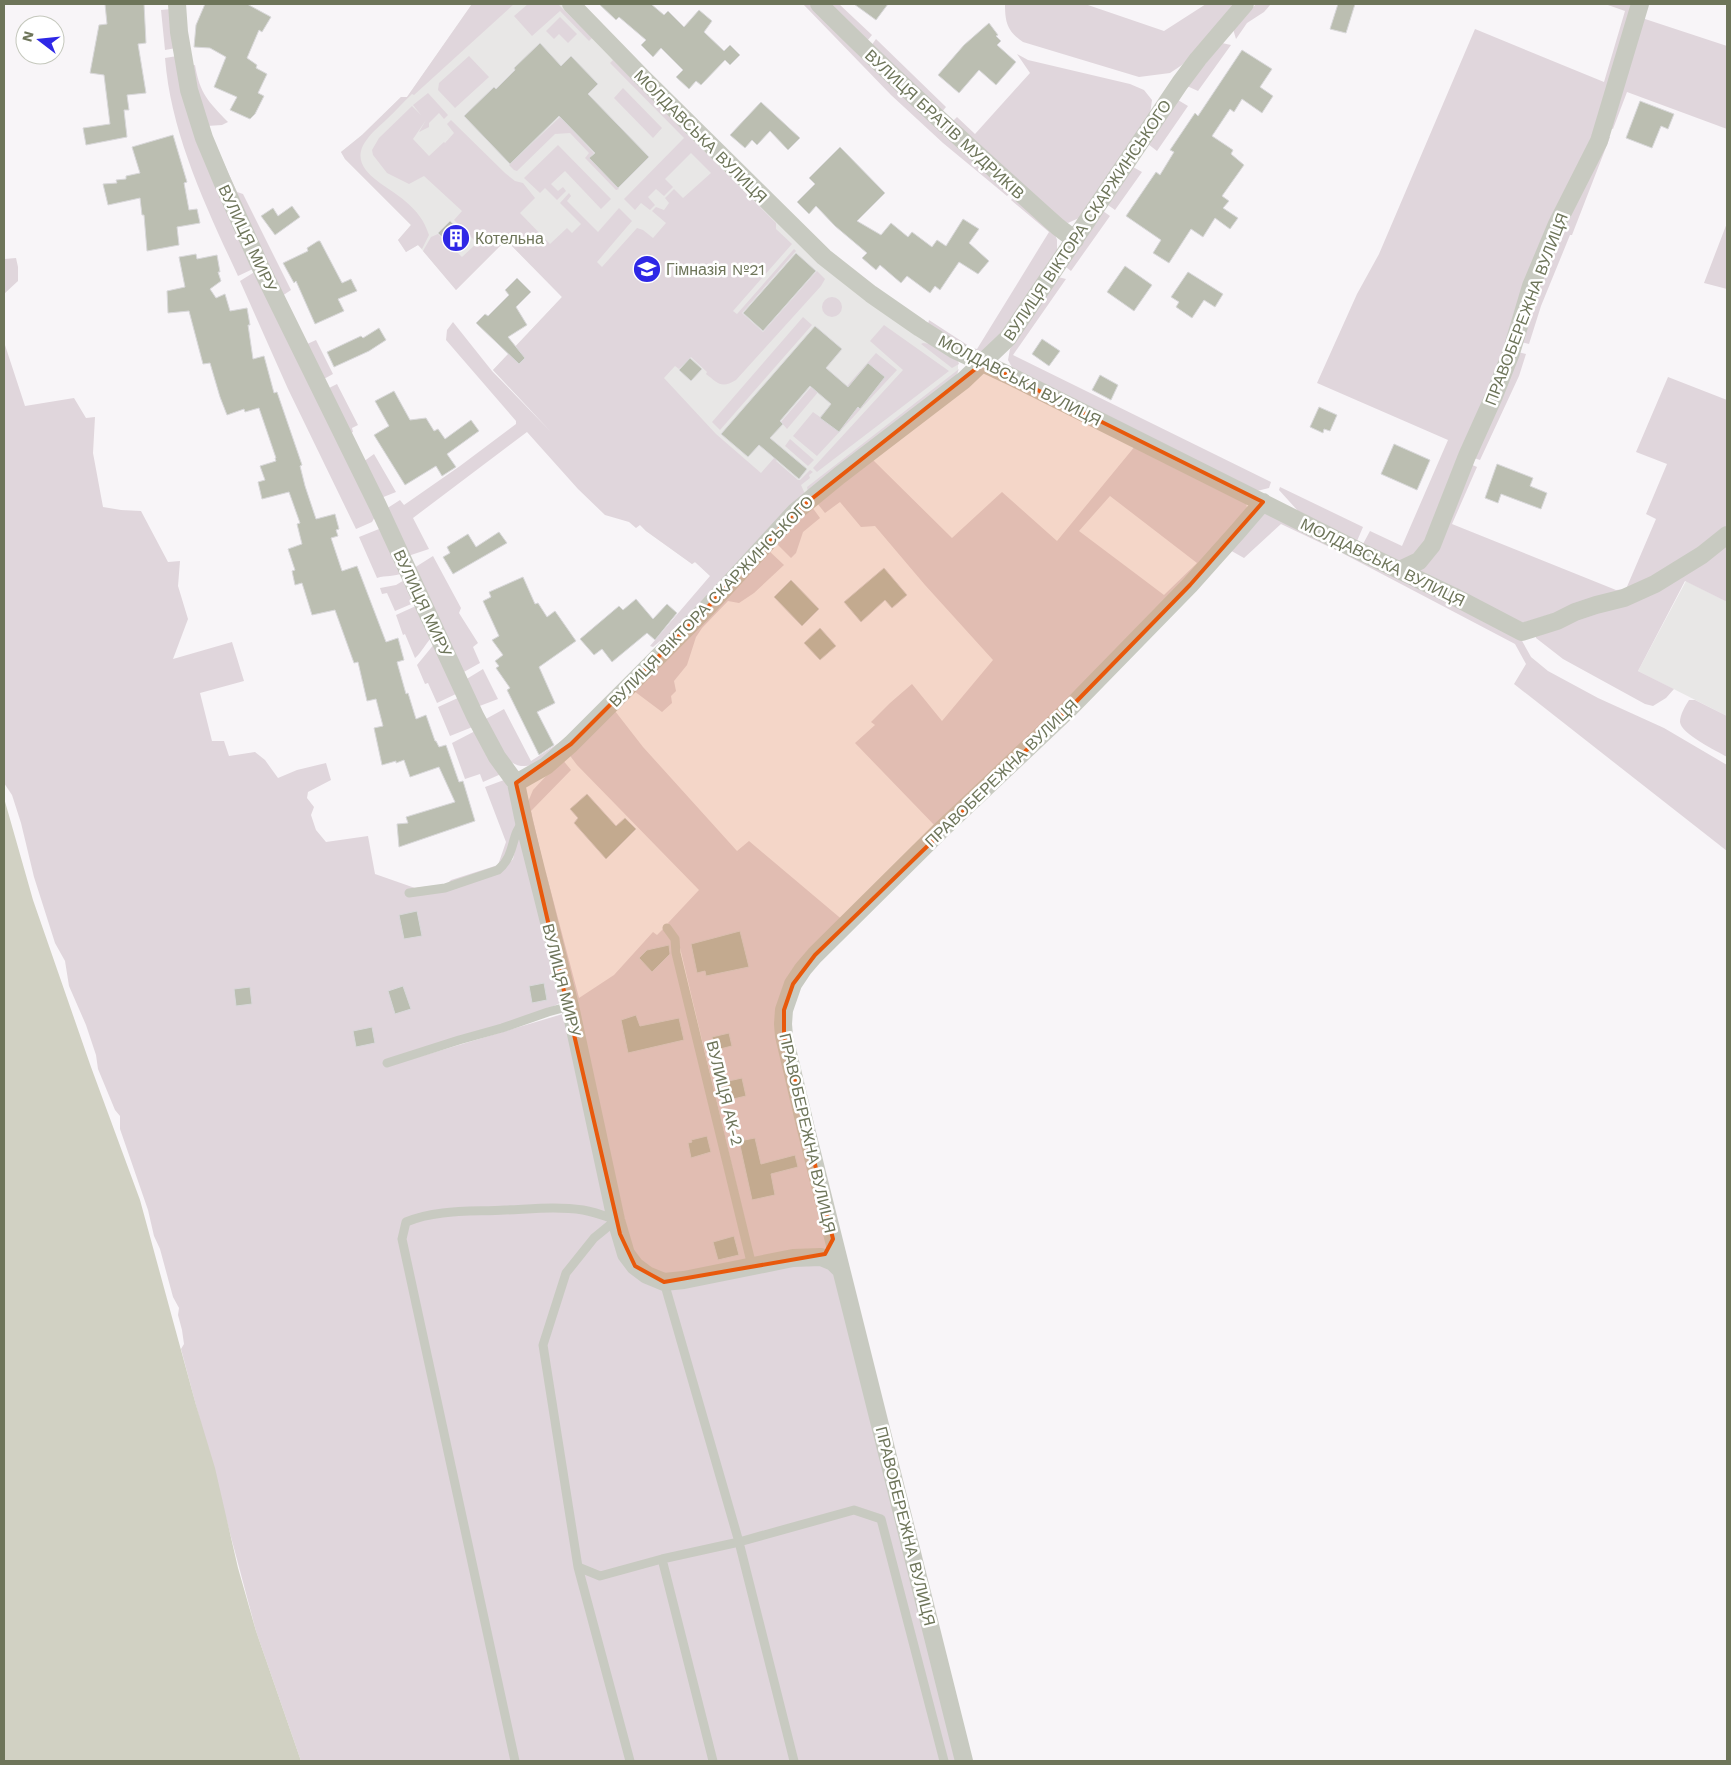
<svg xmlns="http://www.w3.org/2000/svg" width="1731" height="1765" font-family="'Work Sans',sans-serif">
<rect width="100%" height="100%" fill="#f8f5f8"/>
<path fill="#e8e7e6" d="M472,4h91l188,190 207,167v12l-237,212 -26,-23 -3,2 -46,-33 -153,-161 69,-73 -56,-57 -50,50 -38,-45 -12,7 -8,-12 13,-15 -66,-66 -4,-7 21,-17 39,-38h6z
M1686,581l41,21v114l-89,-45z"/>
<path fill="#e0d6dc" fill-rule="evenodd" d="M472,4h42l-100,91 -2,-1c-9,8 -16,17 -25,25 -6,6 -14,12 -19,19 -25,31 19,47 37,63 12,10 19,19 24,34l-7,14 -4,-4 -12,7 -8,-12 13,-15 -66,-66 -4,-7 21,-17 39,-38h6z
M528,4h30l34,34 -3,3 -29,-30 -28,25 -18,-20z
M803,4h7l57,56 143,133 -3,3 -64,-53 -52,-48z
M829,4h10l33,31 -5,6z
M1005,4h80l79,27 42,-27h30l-54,61 -12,8 -31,4 -116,-35c-16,-11 -18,-20 -18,-38z
M1256,4h15l-7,8 -17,11 -11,16 -3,-10z
M1605,4h32l-38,124 -83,192 -92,231 -22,12 -39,-19 7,-13 32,15 46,-106 -131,-57 40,-89 22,-40 96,-225 129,53 21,-71z
M171,9l5,39 -11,2 -4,-40z
M560,17l17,17 -9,9 -9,-9 -5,5 -8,-8z
M1642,18l85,28v83l-100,-37 -14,37 -7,-2z
M876,39l70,68 -5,6 -70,-67z
M1222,43l9,2 -33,46 -11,-5z
M1017,54l11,6 102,24 14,6 8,10 -2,14 -69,103 -13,6 -12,-6 -105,-94 6,-6 18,17 55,-61z
M177,56l78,212 -17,8c-32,-69 -67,-142 -73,-218z
M469,56l20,21 -34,31 -17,-18 1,-7z
M613,60l163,163v6l16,15 -59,67 4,3 57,-65 2,2 -54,62 21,19 54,-61 8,8 -4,7 -85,94c-15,9 -18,3 -30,-6l1,-2 -16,-15 -12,12 -4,-3 -11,12 52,56 45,39 21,-24 2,2 -8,10 22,19h2l10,-10 3,2 -4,3 1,3 -9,7 4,9 -140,149 -5,-2 -7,6 -3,-1 60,-70 -15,-14 -3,2 -46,-33 -6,-6 -4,3 -7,-6 -24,-7 -27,-26 -51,-57 -114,86 16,31 -21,7 -22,-47 14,-9 4,5 56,-39 56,-42v-3l-70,-81 1,-10 6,-8 39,49 59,61 -58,-62 69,-73 -56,-57 -50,50 -33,-39 8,-14 7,-3 24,23 15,-14 -23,-23 8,-9 -38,-35 -15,8 -22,-11 -14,-18 -1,-5 7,-12 33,-32 9,9 -8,-10 15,-12 20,22 -4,4 -5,-6 -10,10v4l-10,5 7,-12 -13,19 16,17 15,-14 1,1 9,-10 -7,-9 4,-4 54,53 10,8 8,2 12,15 -15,15 30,31 17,-16 5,5 9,-9 -21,-21 9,-10 2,3 -4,5 31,31 21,-24 13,13 -35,41 5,5 35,-39 6,2 10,8 13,-15 -14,-12 4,-4 8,3 5,-7 -4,-5 9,-9 9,9 28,-25 -20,-20 -26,26 8,8 -9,9 -8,-7 -8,8 7,8 -5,5 -9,-7 -6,7 -11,-11 60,-61 -74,-75z
M195,65c5,29 13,36 33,57l-6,3 -15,1 30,66 6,2 48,96 -9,6 -74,-164 -18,-66z
M623,88l39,40 -9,10 -39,-40z
M1178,100l10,6 -31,45 -9,-7z
M560,117l34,36 -5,5 30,31 -3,1 -31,-32 4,-5 -19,-20 -15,1 -38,37 -3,-1 -5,-5z
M1603,136l7,1 -38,98h-2l-29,71 -12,38 -12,-3z
M558,145l53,54 -10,10 -36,-38 -14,13 7,7 5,-4 3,4 -9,9 -12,-12 -5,5 -16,-15z
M1133,167l9,5 -27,38 -7,-5z
M1014,196l39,33 4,11v11l-57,87 -20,16 -11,-5 -41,-25 1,-4 43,28 5,1 72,-117 -38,-32z
M1103,211l7,5 -39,55 -5,-4z
M1727,223v66l-23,-6z
M16,258l2,9v14l-14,13v-35z
M256,271l120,244 -4,7 -16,7 -68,-140 -48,-108z
M1058,277l8,2 -53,76 258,127 -2,6 -12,3 -244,-122 -5,-9 2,-11z
M822 307a10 10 0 1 1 20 0a10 10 0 1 1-20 0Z
M803,317l9,8 -92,105 -8,-8z
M884,325l65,46 -132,101 -4,-4 90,-98 -33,-29z
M316,340l17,34 -11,6 -17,-35z
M4,342l21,64 49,-8 12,20 9,-1 -2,36 10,54 18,3 20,1 27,51 12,-1 -2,25 10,33 -15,40 59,-17 12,39 -44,12 12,48h12l5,15 26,-4 10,8 13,18 19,-8 29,-7 5,17 -23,12 -1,6 7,9 -3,8 5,15 10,12 42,-6 7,38 40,14 32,-4 4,-4 47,-15 8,-23 -21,-55 19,-7 6,11 8,29 -12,46 7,-7 6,-25 43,168 -20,10 -155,48 -2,7 181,-54 73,264 178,-17 21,16 121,485h-658l-45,-130 -75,-282 3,-5 -2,-14 -4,-15 1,-7 -6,-11 -13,-48 -6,-13 -6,-26 -28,-81v-13l-5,-6 -17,-41 -2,-14 -10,-30 -17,-39 -4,-25 -10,-18 -21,-66 -13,-54 -9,-28 -8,-12z
M923,343l8,1 27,17 1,3 -7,4 -31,-24z
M1514,351l12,3 -7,22 -39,84 -9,-3z
M876,353l21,17 -80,86 -24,-20 20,-24 7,5z
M959,369l-4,9 -147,114 -1,-5z
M1668,377l59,23v131l-78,53 -130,40 -107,-55 56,-106 9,4 -25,57 164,66 10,-1 30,-70 -10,-5 21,-50 -31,-12z
M337,384l21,41 -6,3 1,4 -4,2 -22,-45z
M811,387l2,2 2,-1 4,3 -32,38 -6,-7z
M790,439l24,21 -6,6 -23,-20z
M1136,445l110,56 2,15 -309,314 -84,-87 20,-18 -4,-3 19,-19 22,-19 30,37 51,-61 -68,-75 -50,-59 -14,1 -21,-25 -15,11 -8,-10 56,-43 79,78 50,-46 55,49zM1110,496l87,67 -33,32 -85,-64z
M374,454l22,38 -15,6 -18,-36z
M1280,487l83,40 -6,14 -59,-30 -19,-21z
M812,507l8,11 -17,14 -7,21 -5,5 -17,-17z
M1266,511l255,128 10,18 17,14 50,27 66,30 63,37v86l-213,-167 12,-20 -11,-20 -173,-91 -61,-29 -37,34 -16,-9z
M379,529l24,44c-9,4 -17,2 -26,5l-18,-41z
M1727,541v61l-42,-21 -47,90 36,18 -8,9 -13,8 -8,-2 -82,-45 -27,-21v-7z
M767,549l17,16 -30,28 -15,10 -11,-2 -26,27 -6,9 -9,28 -13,16 2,10 -5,5 1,7 -10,9 -28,-21 -19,20 28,36 94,104 12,-10 96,81 -64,91 54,246h-81l-77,-324 -9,-12 31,-33 -122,-125 -9,-12z
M433,556l28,52 -2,5 19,30 -5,4 7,16 -18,10 -48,-105z
M406,579l10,23 -21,9 -8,-18 -5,1 -2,-6 16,-3z
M418,605l14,32c-7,7 -10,15 -17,21l-10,-24 -2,1 -7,-20z
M435,643l23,50 -21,10 -9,-20 -3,1 -8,-19z
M483,669l15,30 -21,8 -12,-27z
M460,697l15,29 -25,10 -12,-29z
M1689,700h6l32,16v41c-10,-6 -46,-23 -47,-35 0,-7 5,-16 9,-22z
M504,709l27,52 37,-24c-16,15 -37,41 -60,23l-24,-40z
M477,730l24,44 -18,8 -3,-8 -15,5 -13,-36z
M562,759l9,11 -40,41 12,52 -5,1 -10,-62 5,-12z
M545,869l34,129 35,-23 39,-43 4,3 6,-6 10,12 75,316 -3,7 -69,14 -42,-17z"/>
<path fill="#d1d1c3" d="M4,798l29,102 58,167 49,133 56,205 19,63 23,100 18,63 45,130h-297z"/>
<path fill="#bbbeb1" stroke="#d9d8da" d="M105,4h39l2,39 -8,1 8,49 -19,2 2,15h-5l3,27 -41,8 -3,-17 27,-4 -6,-49 -14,-2 9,-48 8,-1z
M205,4h42l24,13 -9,15 -3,-2 -12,28 10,7 -1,3 11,6 -9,19 6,3 -9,18 -5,5 -20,-9 7,-13 -23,-10 12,-30 -16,-9 -16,-1 2,-22z
M599,4h52l13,11 4,-4 16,16 15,-17 13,11 -8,11 20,19 6,-6 10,10 -10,10 -5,-5 -24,25 -5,-4 -7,8 -13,-12 7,-7 -22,-22 -8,9 -12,-12 5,-5 -27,-23 -3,3z
M854,4h34l-12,16z
M1338,4h17l-9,29 -16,-4z
M989,23l9,12 -2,1 5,5 -4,4 19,17 -20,23 -17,-15 -20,23 -21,-18 26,-30z
M540,43l21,23 10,-10 27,28 -10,10 61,63 -31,31 -29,-30 6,-5 -36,-37 -49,48 -46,-48 30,-29 2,2 19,-19 -1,-2z
M1242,50l30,19 -12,18 13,9 -11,17 -20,-14 -8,13 -4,-3 -18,27 21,14 -2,4 13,11 -22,31 7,5 -6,7 15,10 -8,11 -15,-11 -12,19 -12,-8 -22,34 -16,-10 8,-13 -35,-24 30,-44 4,3 14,-23 -4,-2 25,-37 3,3z
M1640,101l34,13 -6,15 -7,-3 -9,22 -26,-10z
M761,102l39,36 -12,12 -18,-19 -13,14 -5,-5 -7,8 -15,-13z
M173,135l14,47 -3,1 5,27 8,-1 3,14 -23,4 2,18 -32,6 -3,-36h-2l-2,-17 -32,7 -5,-21 14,-1 -1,-3 10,-1v-3l14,-3 -8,-26z
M840,147l45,46 -28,28 24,14 10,-12 17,14 4,-5 20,15 5,-7 9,6 17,-27 16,10 -10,14 20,18 -11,13 -19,-12 -19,28 -5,-4 -5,7 -23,-17 -6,7 -21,-18 -4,5 -14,-12 5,-5 -32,-27 -19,-20 -7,8 -12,-12 18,-18 -6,-6z
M292,206l8,11 -25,18 -14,-19 12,-8 5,8z
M450,221l14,13 -17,8 -9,-9z
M318,241h2l22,42 9,-4 6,12 -19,8 6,12 -29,13 -19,-43 -2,2 -11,-20 25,-12 -1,-3z
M796,253l20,18 -53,60 -20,-18z
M196,254l1,5 20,-4 3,17h-2l3,9 -11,8 6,9 9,-4 5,17 17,-3 3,17h-2l5,34 11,-3 10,37 3,-1 25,73 -2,1 5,20 11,33 19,-5 4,15 -3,1 2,6 -7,2 11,33 15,-5 29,76 12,-4 6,22 -7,2 9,32 2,-1 8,26 10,-4 9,26h1l3,6 7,-2 13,37 4,-1 12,40 -76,26 -2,-23 11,-1 -2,-6 49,-15 -16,-35 -29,10 -6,-17 -8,3v-2l-14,4 -8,-37 9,-2 -7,-27 -9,2 -9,-39 -4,1 -19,-53 -23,5 -10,-32 -7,2 -3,-14 3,-1 -7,-21 14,-5 -5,-20 3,-1 -11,-31 -27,7 -4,-17 7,-2 -5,-14 16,-5 -1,-3h1l-17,-50 -14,4 -1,-3 -17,6 -7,-18 -10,-34 -7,1 -14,-53 -21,2 -1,-22 18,-4 -6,-30z
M1125,266l27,19 -18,26 -27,-19z
M1188,272l35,22 -8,13 -11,-7 -12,18 -16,-11 3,-5 -8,-5z
M517,278l14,14 -15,15 11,18 -19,12 17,21 -6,6 -43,-41 9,-9 3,2 21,-21 -4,-5z
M815,326l27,23 -16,19 22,19 20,-24 17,14 -25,32 -2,-2 -19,25 -19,-14 11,-14 -21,-18 -30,35 3,3 -13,14 37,31 -8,10 -40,-34 -11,12 -27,-23z
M379,328l7,12 -17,11 -35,16 -7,-15 34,-16 2,2z
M1042,339l18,12 -11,15 -17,-12z
M690,358l12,11 -11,12 -12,-11z
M1100,375l18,10 -7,15 -19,-10z
M394,391l16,29 16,-2 8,13 4,-2 7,10 26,-19 8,11 -32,23 9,13 -14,9 -6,-10 -31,19 -31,-50 15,-9 -14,-25z
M1319,407l18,8 -7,16 -6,-2 -1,4 -13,-6z
M1394,444l36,16 -13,30 -36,-16z
M1497,464l36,14 -3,8 17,7 -6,16 -40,-15 -3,9 -13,-5z
M499,532l8,11 -54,31 -10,-17 7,-4 -3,-6 21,-13 8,13z
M884,568l23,27 -15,13 -7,-8 -24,22 -17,-20z
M523,577l12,27 3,-1 9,14 8,-6 21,30 -37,26 16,36 -18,9 17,33 -15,10 -32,-65 3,-2 -14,-20 3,-2 -4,-5 8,-6 -11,-15 7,-4 -16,-35 8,-4 -2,-5z
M791,580l28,29 -17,17 -28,-29z
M636,599l17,20 14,-15 10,9 -22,27 -8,-7 -35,29 -10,-13 -8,6 -14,-16 39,-33 4,4z
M820,628l16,18 -16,14 -16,-17z
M587,794l29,32 9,-8 11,11 -30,30 -32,-36 4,-5 -8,-9z
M417,911l5,25 -18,3 -5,-24z
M740,931l9,36 -43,9 -1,-5 -8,2 -6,-29z
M669,945l1,9 -18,18 -13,-14 8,-8z
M544,983l3,17 -15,3 -3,-17z
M403,986l8,23 -16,5 -7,-23z
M250,987l2,17 -16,2 -2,-17z
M636,1015l4,11 39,-8 5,22 -56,13 -7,-33z
M372,1027l3,16 -19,4 -3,-16z
M729,1033l3,13 -16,4 -4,-13z
M742,1078l4,18 -17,4 -5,-18z
M707,1136l4,16 -20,6 -3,-15 4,-1 -1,-2z
M755,1138l6,26 34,-9 3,12 -27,7 4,21 -23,5 -13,-59z
M734,1236l5,19 -21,5 -5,-18z"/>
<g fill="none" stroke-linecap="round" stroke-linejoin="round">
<path stroke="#c8cac1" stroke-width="9" d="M409,893l36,-5 53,-18c18,-15 12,-34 25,-48
M667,928l8,11 1,14 76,313
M387,1063l72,-23 43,-12 46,-16 22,-6
M664,1282l75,260 55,219
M662,1559l51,202
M578,1567l22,9 62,-17 77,-17 115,-32 27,9 63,242
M515,1761l-113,-522 4,-17c31,-13 66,-10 99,-12 26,-1 52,-4 78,0 12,2 22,6 33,10l-22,18 -28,35 -23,72 35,222 52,194"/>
<path stroke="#c8cac1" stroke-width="18" d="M177,4l2,28 10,58 15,48 18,43 38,85 118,240 97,210 22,41 19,26 8,39 46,184 46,214 10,34 9,12 12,9 17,7 20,-2 109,-22 28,-1 12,5 7,7
M571,4l71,73 182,180 47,37 49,34 33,21 55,26 349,175 96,46 69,36 35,-11 18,-9 21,-7 28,-7 31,-14 47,-29 25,-20
M819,4c77,77 158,150 239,223l17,13
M1400,570l19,-9 13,-16 35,-89 27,-60 17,-43 20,-67 26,-62 42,-83 41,-137
M516,783l30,-17 25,-22 135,-135 89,-97 45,-37 124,-95 44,-42 172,-255 18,-24 47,-55
M964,1761l-158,-632 -22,-93 -1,-12 1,-14 9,-26 10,-15 12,-14 125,-124 129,-122 121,-124 49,-55 24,-28"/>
</g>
<path fill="#e8590c" fill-opacity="0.2" stroke="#e8590c" stroke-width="4" stroke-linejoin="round" d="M983,363l280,139 -73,83 -121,124 -254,246 -22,29 -9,26v26l49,203 -8,15 -161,28 -29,-16 -15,-32 -104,-451 55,-39 135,-135 89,-97z"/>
<defs>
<symbol id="building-disc" viewBox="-11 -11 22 22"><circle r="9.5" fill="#2e27e6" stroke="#fff"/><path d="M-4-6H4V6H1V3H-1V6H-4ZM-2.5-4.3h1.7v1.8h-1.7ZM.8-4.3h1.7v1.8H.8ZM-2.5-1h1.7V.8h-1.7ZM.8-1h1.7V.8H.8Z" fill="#fff"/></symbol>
<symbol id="school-disc" viewBox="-11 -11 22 22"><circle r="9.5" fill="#2e27e6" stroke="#fff"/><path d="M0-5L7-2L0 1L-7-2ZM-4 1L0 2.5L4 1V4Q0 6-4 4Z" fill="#fff"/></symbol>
</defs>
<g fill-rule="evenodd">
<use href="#building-disc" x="440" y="222" width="32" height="32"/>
<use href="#school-disc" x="631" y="253" width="32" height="32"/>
</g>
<g text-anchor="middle" stroke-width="5" stroke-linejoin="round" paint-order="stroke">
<g font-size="16" fill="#6e755a" stroke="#fff">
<text transform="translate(945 124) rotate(43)" y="6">ВУЛИЦЯ БРАТІВ МУДРИКІВ</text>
<text transform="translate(701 136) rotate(45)" y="6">МОЛДАВСЬКА ВУЛИЦЯ</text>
<text transform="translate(1087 220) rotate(-56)" y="6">ВУЛИЦЯ ВІКТОРА СКАРЖИНСЬКОГО</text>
<text transform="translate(248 238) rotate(65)" y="6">ВУЛИЦЯ МИРУ</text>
<text transform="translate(1526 309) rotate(-69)" y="6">ПРАВОБЕРЕЖНА ВУЛИЦЯ</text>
<text transform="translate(1020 380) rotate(27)" y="6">МОЛДАВСЬКА ВУЛИЦЯ</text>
<text transform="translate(1383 562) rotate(26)" y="6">МОЛДАВСЬКА ВУЛИЦЯ</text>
<text transform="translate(711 601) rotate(-46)" y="6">ВУЛИЦЯ ВІКТОРА СКАРЖИНСЬКОГО</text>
<text transform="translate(423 603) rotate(65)" y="6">ВУЛИЦЯ МИРУ</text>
<text transform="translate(1001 773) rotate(-44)" y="6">ПРАВОБЕРЕЖНА ВУЛИЦЯ</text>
<text transform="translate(562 980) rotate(76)" y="6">ВУЛИЦЯ МИРУ</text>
<text transform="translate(725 1093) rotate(76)" y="6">ВУЛИЦЯ АК-2</text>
<text transform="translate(808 1133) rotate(77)" y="6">ПРАВОБЕРЕЖНА ВУЛИЦЯ</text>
<text transform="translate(906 1526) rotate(76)" y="6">ПРАВОБЕРЕЖНА ВУЛИЦЯ</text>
</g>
<g font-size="16" fill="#6e755a" stroke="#fff" text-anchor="start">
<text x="475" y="244">Котельна</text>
<text x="666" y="275">Гімназія №21</text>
</g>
</g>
<rect width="1731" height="1765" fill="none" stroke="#6e755a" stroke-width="10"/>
<g transform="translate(40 40) rotate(286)"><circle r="24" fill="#ffffff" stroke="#c5c8bd"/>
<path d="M0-4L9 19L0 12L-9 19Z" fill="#2e27e6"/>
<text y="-8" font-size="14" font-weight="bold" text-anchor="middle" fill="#6e755a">N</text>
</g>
</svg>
